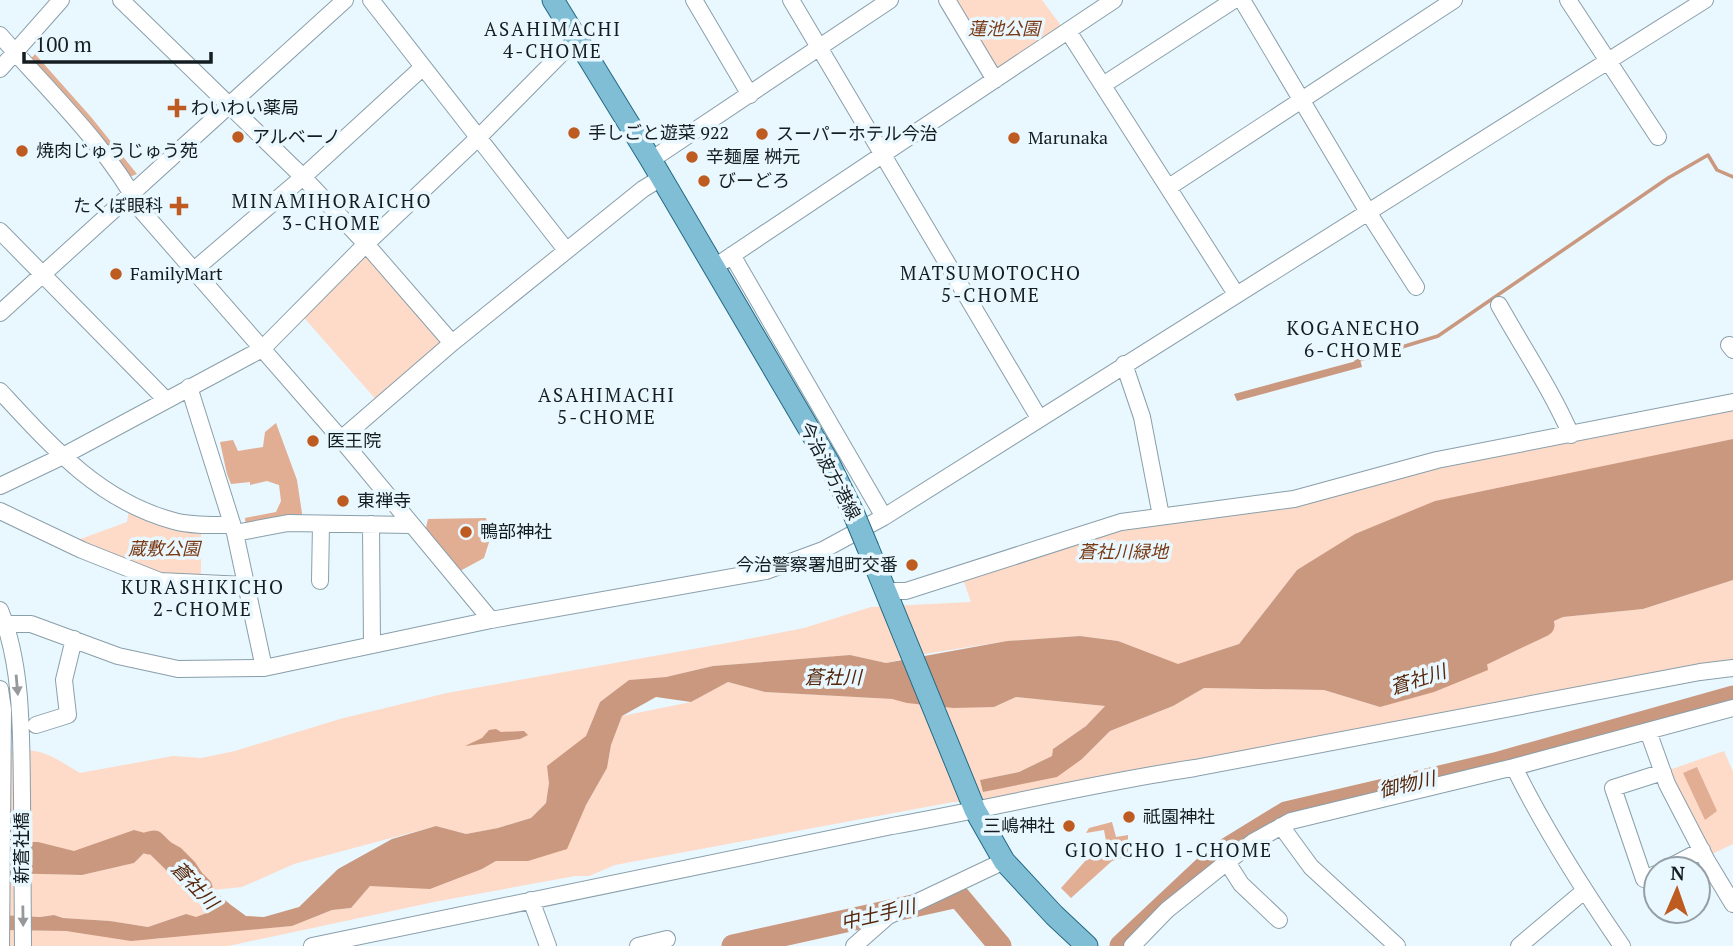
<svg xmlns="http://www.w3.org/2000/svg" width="1733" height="946" font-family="'PT Serif','Noto Sans JP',serif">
<rect width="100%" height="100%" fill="#e9f7fe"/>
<path fill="#fedac8" d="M957,0h85l20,27 -68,43 -43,-67z
M365,255l6,1 77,87 -69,60 -80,-91z
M1733,407v32l-250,54 -186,77 -58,74 -61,21 -60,-24 -38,-5 -73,5 -89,14 -32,8 -36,-8 -137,11 -47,11 -37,3 -29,22 -14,34 -37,47 -3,20 -15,15 -33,10 -32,6 -30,-8 -142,38 -52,23 -29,3 -18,-28 -32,-24 -88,18 -53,-12 -22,-1 2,-90c37,-8 48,2 78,20l93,-17 28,2 34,-7 105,-32 107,-26 280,-50 77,-15 67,-21 100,-5 -9,-26 156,-48z
M129,509l72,18v51l-41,-2 -85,-35 52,-19z
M1733,580v82l-746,139 -34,1 -338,63 -26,11h-14l-141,26 -206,44h-228v-16l66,1 92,8 16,-4 118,-9 40,-16 19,-2 19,-22h29l83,-17 14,-8h32l58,-56 21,-37 4,-23 11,-29 69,-14 37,-20 37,10 127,7 44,7 58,1 22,-10 89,9 -19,20 -33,23 -1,7 -33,16 -38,8 3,12 98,-33 28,-28 63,-25 31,-18 120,2 56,17 107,-37 -1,-18 77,-35 80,-8z
M1724,751l9,21v72l-23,11 -41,-85z
M148,849l33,18 27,47 -12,4 -10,-4 -38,13 -38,-6 -47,-3 -9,-3 -14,2 -40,-2v-42l82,2 52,-12z"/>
<path fill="#e1ad93" d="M35,54l56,63 46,57 -10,4 -98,-117z
M276,423l21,57 6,40 -57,7 -1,-9 31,-6 5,-11 -2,-16 -12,-4 -17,4v-3l-19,2 -4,-10 -7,-32 13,-2 5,11 25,-4 2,-15z
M486,518l4,21 -6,19 -24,13 -35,-39 3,-13z
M1697,767l20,44 -12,9 -22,-47z
M1112,822l4,15 12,-2v21l-16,5 -41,37 -10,-10 26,-29 22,-2 -5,-27 -18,3 3,-5z"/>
<path fill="#ca987f" d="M1360,360l2,7 -125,34 -3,-7z
M1733,439v141l-90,29 -80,8 -78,35 3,18 -54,22 -54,15 -56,-17 -120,-2 -31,18 -63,25 -28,28 -25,18 -74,15 -3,-12 39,-8 33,-16 1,-7 33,-23 19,-20 -89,-9 -22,10 -41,1 -46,-5 -15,-4 -127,-7 -37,-10 -37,20 -35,-5 -34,19 -11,29 -4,23 -21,37 -19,44 -39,12h-32l-14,8 -52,20 -60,-3 -19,22 -19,2 -40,16 -161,15 -65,-10 -66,-1v-15l40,2 14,-2 9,3 47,3 38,6 38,-13 10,3 11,-4 -30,-52 -29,-12 -14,14 -52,12 -82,-2v-31h38l36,9 60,-21 29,8 18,10 14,14 18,28 18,15 15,11 18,1 35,-10 39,-38 54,-30 44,-13 30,8 32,-6 33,-10 15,-15 3,-20 -2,-17 39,-30 14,-34 29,-22 37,-3 47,-11 137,-11 36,8 121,-22 73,-5 38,5 60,23 61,-20 58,-74 58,-36 80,-33z
M496,729l5,3 23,-1 4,4 -8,4 -55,7 17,-8 7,-8z"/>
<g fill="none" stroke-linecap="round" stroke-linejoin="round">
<path stroke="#ca987f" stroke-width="3.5" d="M1356,361l82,-25 230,-158 40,-23 9,15 16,7"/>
<path stroke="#ca987f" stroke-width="23" d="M1457,666l86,-41
M149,843l5,-1 47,46
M733,946l225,-50 42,50
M1121,946l98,-92 67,-41 209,-49 238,-67"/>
<defs>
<path id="minor" d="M121,0l182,177 63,67 86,99
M371,0l195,250
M694,0l56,95
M791,0l248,418
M947,0l48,80
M1242,0l126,212 48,75
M1568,0l90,137
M1068,31l168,263
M0,35c49,57 105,108 141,175l200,229 150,181
M0,69l61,-69
M1103,85l131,-85
M651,160l239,-160
M1169,187l285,-187
M0,231l166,169
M732,255l152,262
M713,268l401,-268
M194,270l109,-93 120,-110
M1499,305c24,43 52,84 72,130
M0,313l345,-313
M1729,345l4,5
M1124,364l18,53 19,99
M189,387l46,146 29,135
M0,391c50,54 99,110 174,130 18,5 39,4 58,4
M341,439l111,-96 191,-154 18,-11
M0,486l61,-29 201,-108 104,-105 113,-107 83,-84 16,-13
M0,511l82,39 78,31 85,4
M371,524l1,121
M235,533l53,-10 123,2
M320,581l1,-57
M885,591h21l215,-69 173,-23 143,-39 296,-58
M0,610c23,57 21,124 22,185 0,51 1,101 1,151
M0,624h31l87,32 60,13 86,-1 227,-48 275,-49 57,-21 61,-33 821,-517
M0,689l3,21 -2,236
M36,725l32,-10 -4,-35 10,-41
M1648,731l19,53 40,77 26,43
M1514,767c31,63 68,121 108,179
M1281,826l30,41 86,79
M1227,862l14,22 38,36
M1666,869l36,-19
M1656,874l-12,5 -31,-91 50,-16
M531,900l17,46
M312,946l580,-120c101,-18 201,-43 303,-58l505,-96 33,-4
M638,946l29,-7
M854,946l34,-30 116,-55
M1132,946l35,-36 60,-48 26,-20 38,-21 223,-54 219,-59
M1519,946l65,-55"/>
<path id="major" d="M553,0l98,160 178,303 24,49
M868,548l107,262 29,51 50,54 33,31"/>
</defs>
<use href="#minor" stroke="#899faa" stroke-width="18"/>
<use href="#major" stroke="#236984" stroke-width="23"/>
<use href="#minor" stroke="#fff" stroke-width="16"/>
<use href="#major" stroke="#80bed6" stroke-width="21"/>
<defs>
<path id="major-bridge" d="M853,512l15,36"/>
</defs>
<use href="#major-bridge" stroke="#236984" stroke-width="23" stroke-linecap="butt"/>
<use href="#major-bridge" stroke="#80bed6" stroke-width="21"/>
</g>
<defs><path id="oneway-solid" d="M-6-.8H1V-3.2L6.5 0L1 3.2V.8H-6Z" transform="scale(1.75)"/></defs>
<g fill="#95999b">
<use href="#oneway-solid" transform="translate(17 685) rotate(85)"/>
<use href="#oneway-solid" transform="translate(23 916) rotate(89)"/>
</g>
<g fill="#be5b21" stroke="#e9f7fe" stroke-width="2.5">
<path d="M173.5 97.5h7v7h7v7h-7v7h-7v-7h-7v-7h7z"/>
<circle cx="574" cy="133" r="7"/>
<circle cx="762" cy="134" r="7"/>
<circle cx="238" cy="137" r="7"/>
<circle cx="1014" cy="138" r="7"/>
<circle cx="22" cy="151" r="7"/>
<circle cx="692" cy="157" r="7"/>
<circle cx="704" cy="181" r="7"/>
<path d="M175.5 195.5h7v7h7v7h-7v7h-7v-7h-7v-7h7z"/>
<circle cx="116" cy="274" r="7"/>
<circle cx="313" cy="441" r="7"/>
<circle cx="343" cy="501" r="7"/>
<circle cx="466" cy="532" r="7"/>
<circle cx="912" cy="565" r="7"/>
<circle cx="1129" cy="817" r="7"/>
<circle cx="1069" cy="826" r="7"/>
</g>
<g text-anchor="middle" stroke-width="7" stroke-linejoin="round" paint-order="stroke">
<g font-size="18" font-style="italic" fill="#7a3a16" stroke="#e9f7fe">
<text x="1004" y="35">蓮池公園</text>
<text x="164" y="555">蔵敷公園</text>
<text x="1123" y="558">蒼社川緑地</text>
</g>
<g font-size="18" fill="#141d21" stroke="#e9f7fe" text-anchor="start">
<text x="191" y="114">わいわい薬局</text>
<text x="588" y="139">手しごと遊菜 922</text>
<text x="776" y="140">スーパーホテル今治</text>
<text x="252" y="143">アルベーノ</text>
<text x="1028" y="144">Marunaka</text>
<text x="36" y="157">焼肉じゅうじゅう苑</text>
<text x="706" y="163">辛麺屋 桝元</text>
<text x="718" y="187">びーどろ</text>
<text x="163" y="212" text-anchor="end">たくぼ眼科</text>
<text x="130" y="280">FamilyMart</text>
<text x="327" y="447">医王院</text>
<text x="357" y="507">東禅寺</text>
<text x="480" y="538">鴨部神社</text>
<text x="898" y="571" text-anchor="end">今治警察署旭町交番</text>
<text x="1143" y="823">祇園神社</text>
<text x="1055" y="832" text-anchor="end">三嶋神社</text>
</g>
<g font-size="18" fill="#141d21" stroke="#e9f7fe">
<text transform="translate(830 471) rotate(62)" y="6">今治波方港線</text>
<text transform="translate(22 848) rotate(-90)" y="6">新蒼社橋</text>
</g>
<g font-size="19" letter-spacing="2" fill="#141d21" stroke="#e9f7fe">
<text x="553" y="36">ASAHIMACHI<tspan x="553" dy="22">4-CHOME</tspan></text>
<text x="332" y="208">MINAMIHORAICHO<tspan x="332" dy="22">3-CHOME</tspan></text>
<text x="991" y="280">MATSUMOTOCHO<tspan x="991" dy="22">5-CHOME</tspan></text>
<text x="1354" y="335">KOGANECHO<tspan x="1354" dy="22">6-CHOME</tspan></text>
<text x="607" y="402">ASAHIMACHI<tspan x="607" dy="22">5-CHOME</tspan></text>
<text x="203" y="594">KURASHIKICHO<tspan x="203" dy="22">2-CHOME</tspan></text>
<text x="1169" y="857">GIONCHO 1-CHOME</text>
</g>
<g font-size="19" font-style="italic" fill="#56260a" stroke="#e9f7fe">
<text x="833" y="684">蒼社川</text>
<text transform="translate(1418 679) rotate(-18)" y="7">蒼社川</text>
<text transform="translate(1407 784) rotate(-13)" y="7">御物川</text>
<text transform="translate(195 885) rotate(46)" y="7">蒼社川</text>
<text transform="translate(878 914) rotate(-13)" y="7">中土手川</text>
</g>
</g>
<g transform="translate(1677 890) rotate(2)"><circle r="33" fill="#e9f7fe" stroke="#94a0a6" stroke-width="2"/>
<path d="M0-5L12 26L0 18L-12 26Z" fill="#be5b21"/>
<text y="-10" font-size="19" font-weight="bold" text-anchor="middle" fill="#141d21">N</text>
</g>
<path d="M24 52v10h187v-10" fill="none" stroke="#141d21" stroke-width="3.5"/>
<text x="35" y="52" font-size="21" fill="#141d21" stroke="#e9f7fe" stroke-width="5" paint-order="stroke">100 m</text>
</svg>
